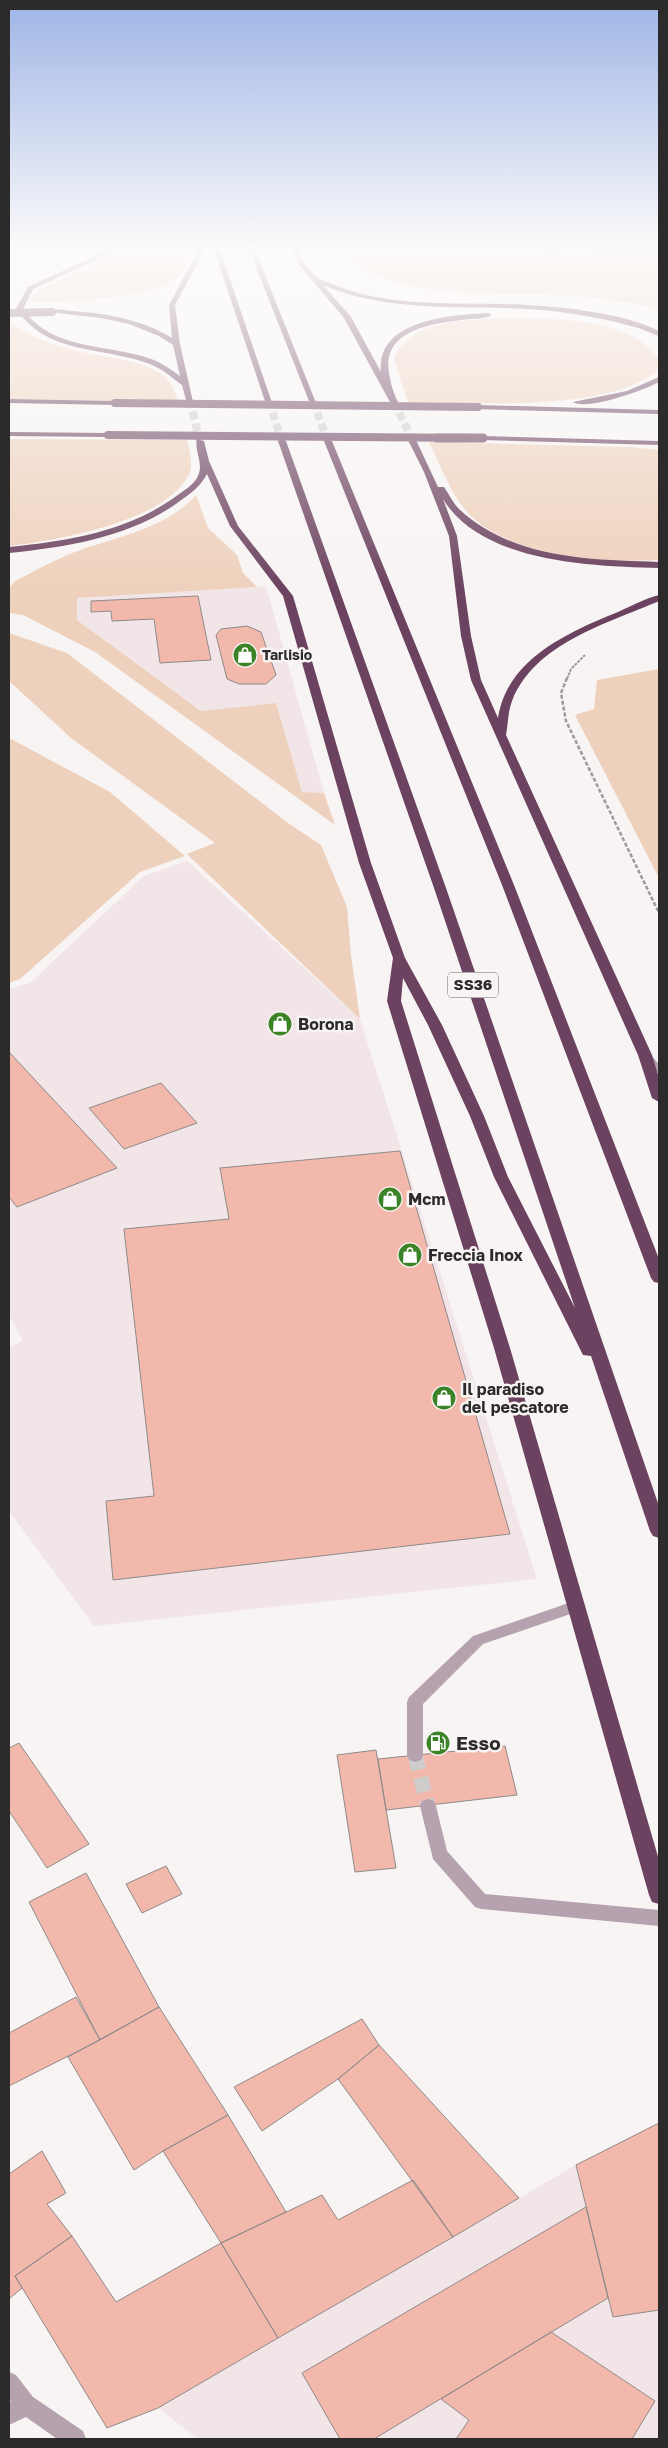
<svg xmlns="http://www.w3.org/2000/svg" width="668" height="2448" font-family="'Golos Text',sans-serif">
<rect width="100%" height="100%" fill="#f8f4f4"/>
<path fill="#f2e5e7" d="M266,586l58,207 -22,-1 -26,-89 -75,8 -124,-91 -1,-22z
M187,861l173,158 177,560 -443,47 -85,-115v-164l14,-6 -14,-26v-326l21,-6 114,-107z
M659,2123v316h-461l-40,-31 418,-243z"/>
<path fill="#eed1bc" d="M130,247h57c0,9 0,19 -5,26 -16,26 -123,29 -153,29l5,-7 7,-6z
M451,247h208v63c-28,-8 -57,-12 -86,-14 -67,-6 -178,8 -229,-42 36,0 72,-5 107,-7z
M498,318c47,0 132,-2 161,41l-2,12c-47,41 -186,32 -249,31l-14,-44c15,-37 69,-37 104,-40z
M9,320c25,22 60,30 93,36 21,4 49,7 65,23 5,5 8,14 11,21l-68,1 -101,-2z
M9,439l178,1c2,11 7,24 2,34 -21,47 -134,67 -180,72z
M429,442l202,5 28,3v110c-56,3 -146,-3 -189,-45 -19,-19 -29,-49 -41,-73z
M196,495l12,33 29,27 6,18 14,14 -180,11v22l124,91 75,-8 26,89 22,1 11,32 -240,-173 -72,-37 -14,-2v-25l6,-7c20,-10 39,-21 60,-29 40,-15 91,-23 121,-57z
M9,633l58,20 221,170 33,22 26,62 4,48 9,64 -173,-165 28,-11 -144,-105 -62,-57z
M659,669v209l-84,-163 19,-6 3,-29z
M9,738l101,54 75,64 -45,16 -120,107 -11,4z"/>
<path fill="#f3b8ac" stroke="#8e8a89" d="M198,596l13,64 -51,3 -6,-44 -42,2 -1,-10 -20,1v-11z
M247,626l14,6 15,43 -10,9h-27l-12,-5 -11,-44 5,-6z
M9,1052l108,116 -100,39 -8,-10z
M161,1083l36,40 -73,26 -35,-41z
M400,1151l110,383 -397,46 -7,-79 48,-5 -30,-267 105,-10 -9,-51z
M19,1743l70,101 -42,24 -38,-57v-63z
M505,1746l12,49 -131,15 -8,-51z
M376,1750l20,118 -41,4 -18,-117z
M166,1866l16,28 -40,19 -16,-29z
M86,1873l73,134 -59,33 -71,-138z
M76,1997l24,43 -91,46v-53z
M159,2007l69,108 -65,36 -29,19 -66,-113z
M362,2019l17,26 -41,34 -76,52 -28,-44z
M379,2045l140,153 -66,39 -115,-158z
M228,2115l58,97 -65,31 -58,-92z
M659,2123v187l-46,7 -37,-152z
M42,2151l24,42 -19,11 25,32 -57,40 7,12 -13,11v-125z
M413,2180l40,57 -175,101 -57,-95 101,-48 16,25z
M586,2207l22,91 -234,141h-34l-38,-66z
M72,2236l44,66 105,-59 57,95 -120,70 -51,20 -92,-152z
M551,2332l104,69 -23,38h-176l13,-19 -28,-21z"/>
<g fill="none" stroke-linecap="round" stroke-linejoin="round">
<path stroke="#cfcccc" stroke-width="15" stroke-dasharray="15 8" stroke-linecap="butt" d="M415,1755l13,51"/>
<path stroke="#cfcccc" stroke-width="8" stroke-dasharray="8 4" stroke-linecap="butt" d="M190,400l9,39
M269,401l12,38
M313,401l14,38
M394,402l18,37"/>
<path stroke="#cfcccc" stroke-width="9" stroke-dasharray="9 4.5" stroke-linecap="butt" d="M199,438l1,3
M281,438l1,3
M327,438l1,3
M411,438l2,4"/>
<path stroke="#9d9a9a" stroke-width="1" stroke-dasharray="2.5 1" stroke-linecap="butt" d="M534,247l17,8 12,2 96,-2"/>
<path stroke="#9d9a9a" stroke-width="2" stroke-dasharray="3 1" stroke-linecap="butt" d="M567,679l4,-10 14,-14"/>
<path stroke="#9d9a9a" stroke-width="2.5" stroke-dasharray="4 2" stroke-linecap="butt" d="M567,678l-6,15 5,28 93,192"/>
<path fill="#b6a1af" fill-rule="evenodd" d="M645,1052l4,1 10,11v9l-4,-1 -16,-17z
M577,1600l5,2 3,4 -3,4 -99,34 -60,60v51l-2,5 -6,2 -6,-2 -2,-5v-53l2,-5 64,-61z
M428,1799l6,2 2,5 11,45 38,43 174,16v16l-178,-17 -6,-2 -42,-48 -13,-53 2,-5z
M9,2372l7,3 17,22 50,34 3,8h-29l-31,-22 -17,8v-22l2,-2 -2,-2z"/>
<path fill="#6b425f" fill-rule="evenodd" d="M115,247h9l-91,42 -10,20c30,43 86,34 131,51 9,4 18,10 26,16l-7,-31 -14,-9 -30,-12 -28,-6 -53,-6c6,-4 16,-2 23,-1 35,2 70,8 101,27l-3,-33 31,-58h6l-31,58 5,39 13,58 -7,-2 -4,-15c-11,-8 -22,-18 -35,-22 -48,-17 -99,-8 -131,-54l12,-22z
M213,247h6l53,156 -7,-2z
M248,247h6l62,156 -7,-2z
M291,247h6c4,11 9,21 18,29 5,4 12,5 17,8 61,26 132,17 197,21 37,2 97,9 130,26v5c-9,-3 -18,-8 -28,-10 -33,-9 -68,-15 -102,-17 -69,-4 -141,4 -206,-24l28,32 30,55c-5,-52 69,-57 107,-59l4,2c-8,5 -21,3 -30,5 -33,4 -80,11 -73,53 2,12 4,19 9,29l-4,2 -4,-2 -46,-84 -48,-57z
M659,377v5c-14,8 -73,29 -86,20l54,-11z
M9,399l106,2 4,2 -4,2 -106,-2z
M478,405l181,5v4l-184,-5v-4z
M9,432l99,1 4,2 -4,2 -99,-1z
M480,436l179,5v4l-176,-5h-3z
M197,439l7,2 5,20 29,65 55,70 78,267 34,95 37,67 42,91 24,61 67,131 -141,-420 -156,-447 4,-2 4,2 160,447 213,618v32l-6,-2 -3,-5 -59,-175 -8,-1 -89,-178 -24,-61 -42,-91 -25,-47 -2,23 109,347 149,512v44l-7,-2 -3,-7 -155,-547 -107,-347 6,-43 -34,-95 -76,-267 -53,-70 -23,-52c-6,12 -17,20 -27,27 -49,36 -112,46 -171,52v-6c59,-6 117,-15 166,-50 8,-6 19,-12 23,-21 6,-13 -4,-25 -1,-37z
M325,439l7,2 182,444 145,374v24l-5,-1 -3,-4 -149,-393 -178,-444z
M410,440h6l22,47h6c5,7 9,16 15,22 54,50 131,51 200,53v6c-67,-2 -177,-5 -216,-69l14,37 14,100 10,44 17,38c9,-58 67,-84 115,-104 15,-6 30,-15 46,-19v6c-53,23 -124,42 -147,100 -4,10 -4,24 -6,34l146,320 7,23v24l-7,-4 -14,-43 -167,-375 -10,-44 -12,-100 -25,-64 -15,-30z"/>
<path stroke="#6b425f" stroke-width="8" d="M9,313l43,-1
M115,403l363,4
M108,435l375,3"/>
<path stroke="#6b425f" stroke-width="9" d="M437,438h46"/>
</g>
<linearGradient id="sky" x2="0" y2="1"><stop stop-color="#9fb5e6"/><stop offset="0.42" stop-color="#fcfafa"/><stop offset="1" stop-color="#fcfafa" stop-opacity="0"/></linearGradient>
<rect width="668" height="590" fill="url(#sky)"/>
<defs>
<symbol id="shop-disc" viewBox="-11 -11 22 22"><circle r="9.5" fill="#3c8227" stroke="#f8f4f4"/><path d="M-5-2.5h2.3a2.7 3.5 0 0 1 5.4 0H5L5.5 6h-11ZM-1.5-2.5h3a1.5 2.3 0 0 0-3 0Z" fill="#fff"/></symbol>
<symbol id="fuel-disc" viewBox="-11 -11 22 22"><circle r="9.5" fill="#3c8227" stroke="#f8f4f4"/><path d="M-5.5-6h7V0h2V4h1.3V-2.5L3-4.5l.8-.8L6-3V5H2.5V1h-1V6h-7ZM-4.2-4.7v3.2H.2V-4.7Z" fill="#fff"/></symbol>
</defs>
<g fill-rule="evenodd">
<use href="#shop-disc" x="231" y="641" width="28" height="28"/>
<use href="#shop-disc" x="266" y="1010" width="28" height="28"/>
<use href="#shop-disc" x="376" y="1185" width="28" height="28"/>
<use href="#shop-disc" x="396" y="1241" width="28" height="28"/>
<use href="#shop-disc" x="430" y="1384" width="28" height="28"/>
<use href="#fuel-disc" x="424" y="1729" width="28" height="28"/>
</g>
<g text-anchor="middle" stroke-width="5" stroke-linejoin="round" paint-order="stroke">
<g font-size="14" font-weight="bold" fill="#2c2a2b" stroke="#f8f4f4" text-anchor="start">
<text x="262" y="660">Tarlisio</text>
</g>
<rect fill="#f8f4f4" stroke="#696767" stroke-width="1" x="448" y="972.5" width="50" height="25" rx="4"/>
<g font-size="15" font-weight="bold" fill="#2c2a2b">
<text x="473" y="990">SS36</text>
</g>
<g font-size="16" font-weight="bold" fill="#2c2a2b" stroke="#f8f4f4" text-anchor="start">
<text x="298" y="1030">Borona</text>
<text x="408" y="1205">Mcm</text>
<text x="428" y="1261">Freccia Inox</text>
<text x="462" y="1395">Il paradiso<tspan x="462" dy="18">del pescatore</tspan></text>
</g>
<g font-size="19" font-weight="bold" fill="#2c2a2b" stroke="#f8f4f4" text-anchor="start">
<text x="456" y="1750">Esso</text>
</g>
</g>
<rect width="668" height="2448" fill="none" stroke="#2c2a2b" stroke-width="20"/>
</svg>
